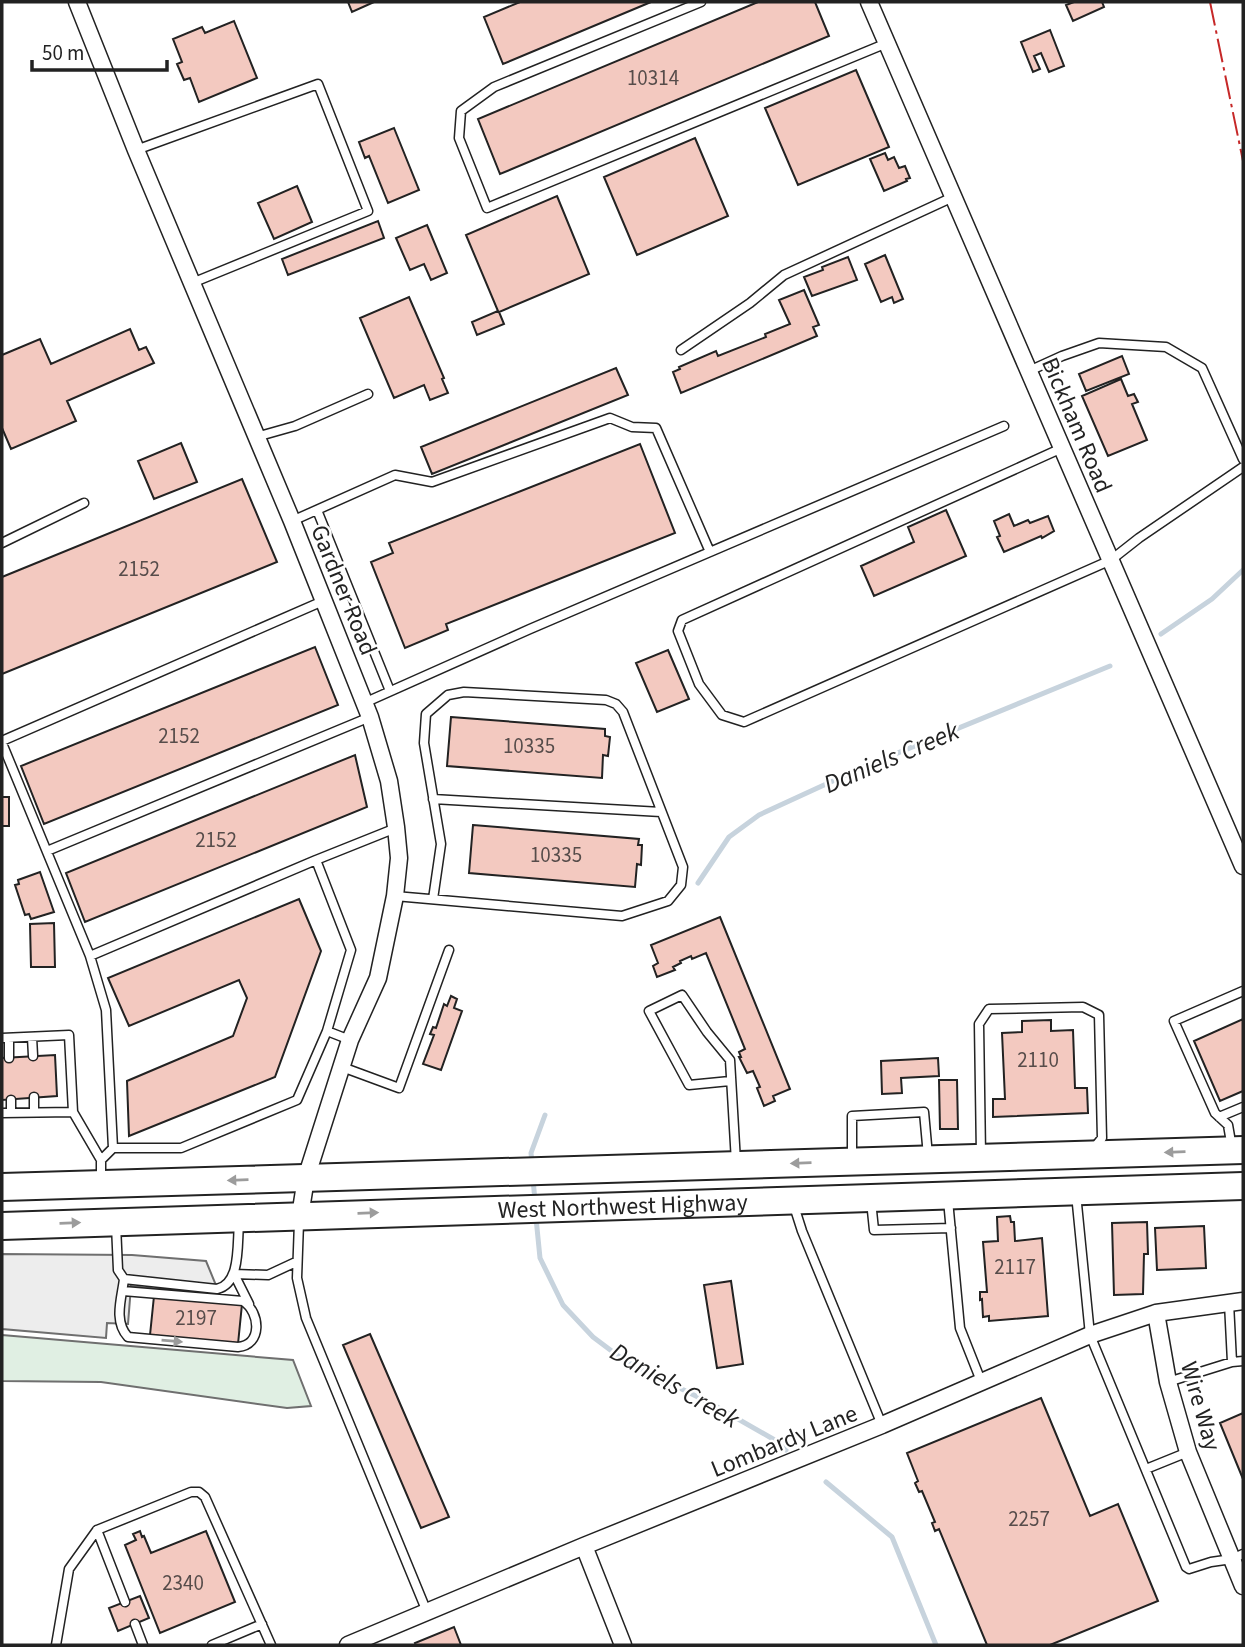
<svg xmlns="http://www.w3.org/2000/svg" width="1245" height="1647" font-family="'Source Sans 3',sans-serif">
<rect width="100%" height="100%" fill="#fff"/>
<path fill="#e0efe3" stroke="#6f6f6f" stroke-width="2" d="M2,1335l291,25 18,46 -24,2 -186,-26 -99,-1z"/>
<path fill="#ededed" stroke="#6f6f6f" stroke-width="2" d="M2,1254l130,1 74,6 14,34 -89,-9 -3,38 -21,-1 -1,15 -104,-9z"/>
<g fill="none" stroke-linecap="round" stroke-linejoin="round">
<path stroke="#c7d3dd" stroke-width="5" d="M1161,634l51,-35 31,-29
M698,883l31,-46 30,-22 102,-47 249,-102
M532,1163l-1,-10 14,-38
M533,1179l2,22
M536,1218l4,40 23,47 30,32 32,24 85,42 63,36 13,11
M826,1482l66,55 44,108"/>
</g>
<path fill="#f3c9c0" stroke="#222" stroke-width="2" d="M348,2h26l-22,10z
M520,2h131l-148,62 -19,-47z
M758,2h57l14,34 -329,138 -22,-55z
M1074,2h28l2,5 -31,14 -7,-16z
M234,21l23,57 -58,24 -9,-24 -6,2 -7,-16 5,-2 -9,-23 29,-12 3,6z
M1050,30l14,36 -15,6 -8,-19 -7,3 6,13 -7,3 -12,-30z
M856,70l33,77 -91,38 -33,-77z
M394,128l25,62 -31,13 -19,-47 -4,2 -6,-16z
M695,138l33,78 -91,39 -33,-78z
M885,153l3,7 6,-3 5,11 6,-2 5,12 -4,1 1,2 -23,10 -14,-32z
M297,186l15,36 -38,17 -16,-36z
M557,196l32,78 -90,38 5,12 -27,11 -5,-13 26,-11 -32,-76z
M378,221l6,17 -96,37 -6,-16z
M427,225l20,48 -16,7 -7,-16 -14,6 -14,-32z
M885,255l18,44 -9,4 -2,-6 -11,5 -16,-38z
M848,257l9,23 -45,16 -8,-19 19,-7 -1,-3z
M804,290l15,35 -6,2 4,9 -136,57 -8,-21 7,-3 -1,-2 37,-16 2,5 48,-19 -1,-3 25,-10 -11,-24z
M409,297l35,81 -2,1 6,14 -18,7 -6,-15 -30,13 -34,-80z
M130,329l9,21 7,-3 8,16 -87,38 9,20 -65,28 -9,-21v-73l38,-16 11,25z
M1122,356l7,18 -43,17 -7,-17z
M616,368l12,27 -196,79 -11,-27z
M1121,379l7,17 6,-2 4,8 -6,2 15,36 -39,16 -26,-60z
M181,443l16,39 -43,17 -16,-38z
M640,444l35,89 -229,91 2,6 -43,18 -34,-86 22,-9 -4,-10z
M242,479l35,83 -275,112v-97z
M946,510l20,46 -92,40 -13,-30 53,-24 -6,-15z
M1009,514l5,12 14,-6 2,3 18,-7 6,15 -12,7 -1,-2 -37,16 -7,-15 3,-1 -6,-15z
M315,647l23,58 -294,119 -23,-58z
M668,650l21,49 -32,13 -21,-49z
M451,717l154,12v7l5,1 -2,19 -5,-1 -1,23 -155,-12z
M355,755l12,52 -282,115 -19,-49z
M2,797h7v29h-7z
M473,825l166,14 -1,6h4l-1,20 -4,-1 -2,23 -166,-14z
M40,872l14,40 -23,7 -2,-5 -4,1 -10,-30 4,-1 -1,-4z
M299,899l22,52 -46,126 -146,59 -2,-55 106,-45 14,-38 -8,-18 -110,46 -21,-48z
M720,917l70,172 -17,7 2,5 -11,5 -7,-18 3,-1 -7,-16 -6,2 -8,-16h2l-2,-5 6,-3 -39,-96 -14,6 -1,-3 -11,5 1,2 -8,4 2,3 -18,7 -4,-11 5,-3 -7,-18z
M54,923l1,44h-24l-1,-43z
M451,996l6,3 -3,9 8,3 -21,59 -18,-6 11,-29 -4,-1 3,-7 3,1 8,-24 3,2z
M1243,1019v72l-23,10 -26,-60z
M1051,1020v11l22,-1 2,58h12l1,25 -95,4v-18h12l-3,-66 20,-1v-11z
M55,1055l2,41 -55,4v-42z
M938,1058l1,18 -38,2 1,15 -20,1 -1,-33z
M939,1080h18l1,49h-18z
M1010,1216l1,6h3l1,19 27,-3 6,78 -59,5v-5l-6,1 -1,-18 -2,1v-8h7l-4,-50 15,-1 -1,-24z
M1147,1222l1,32h-4l-1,40 -29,1 -2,-72z
M1204,1226l2,42 -49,2 -2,-42z
M731,1281l12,83 -26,4 -13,-83z
M154,1296l88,8 -4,40 -88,-9z
M370,1334l79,183 -28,11 -78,-183z
M1041,1398l49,118 28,-12 40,97 -108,44h-63l-48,-116 -4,2 -3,-8 3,-1 -13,-31 -3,1 -4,-9 3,-2 -11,-28z
M1243,1413v66l-23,-56z
M140,1531l2,6 2,-1 7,17 55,-22 29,71 -75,31 -35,-88 11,-5 -3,-6z
M140,1596l9,22 -31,13 -9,-23z
M454,1627l7,18h-45l-1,-2z"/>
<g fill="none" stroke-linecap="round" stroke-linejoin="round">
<defs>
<path id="service" d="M701,2l-207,85 -33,24 -2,27 28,70 400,-165
M136,150l182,-66 50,127 -176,72
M681,350l69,-47 34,-28 169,-78
M1029,371l33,-15 37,-13 67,4 36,21 41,91
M256,437l39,-11 73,-32
M1062,448l-380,172 -4,11 21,53 23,31 22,7 367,-162 28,-22 104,-71
M317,510l73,181
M292,521l103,-46 37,7 178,-64 22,9 24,1 54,124
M2,543l82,-40
M364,703l166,-74 474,-203
M2,741l321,-140
M2,743l88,213 226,-96
M433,799l228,13
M47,851l323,-134
M395,896l227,20 46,-15 13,-16 2,-18 -60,-155 -7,-8 -10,-4 -142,-8 -16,3 -22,19 -2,29 17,101 -8,55
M90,956l16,54 7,138
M327,1031l24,-81 -35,-90 80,-32
M32,1037l1,19
M2,1038l67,-3 4,77 -71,1
M9,1038v20
M342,1067l57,21 50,-138
M730,1081l-41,4 -40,-74 33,-16 25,37 23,28 6,102
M34,1097v15
M11,1100v13
M73,1112l28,48v19
M1219,1117l24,-10
M1232,1148l-4,-23 -13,-12 -41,-92 69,-30
M981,1155l-2,-131 10,-15 94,-2 16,8 3,123 -8,10
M852,1158v-42l72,-4 4,44
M101,1160l12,-12h68l116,-48 30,-69 23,9
M1076,1194l14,141 96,232 3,2 22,-7 21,-3 11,-5
M948,1200l12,128 21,53
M871,1201l3,29 77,-2
M794,1206l8,25 80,194
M299,1222l-2,56 9,40 121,294
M116,1225l2,45 6,9 93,10c24,-5 20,-45 22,-65
M123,1291l120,10c18,12 19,44 -5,46l-110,-10c-15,-16 -6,-40 -4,-58
M1229,1303l3,59
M249,1304l-15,-30 34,1 28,-13
M1168,1382l64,-20 11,-1
M1146,1469l42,-17
M97,1530l94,-38h8l6,5 66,148
M135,1624l8,21
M56,1645l13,-76 28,-39 28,72
M212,1645l50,-21"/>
<path id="minor" d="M77,2l59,148 156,371 78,196 19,64 7,46 3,31 -4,38 -17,82 -28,62 -44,138 -6,38
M869,2l374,864
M1156,1313l12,69 20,70 55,134
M584,1546l39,99
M348,1645l236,-99 298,-121 208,-90 66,-22 87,-12"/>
<g id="primary">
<path d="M2,1187l1241,-37"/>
<path id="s1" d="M2,1226l1241,-40"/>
</g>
</defs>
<use href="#service" stroke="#222" stroke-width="11"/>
<use href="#minor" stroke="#222" stroke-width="19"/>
<use href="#primary" stroke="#222" stroke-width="30"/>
<use href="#service" stroke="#fff" stroke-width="8"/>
<use href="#minor" stroke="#fff" stroke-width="16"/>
<use href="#primary" stroke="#fff" stroke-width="26"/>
<path stroke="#c62828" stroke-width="2" stroke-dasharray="24 5 3.5 5" stroke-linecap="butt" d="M1210,2l33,159"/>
</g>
<defs><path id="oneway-solid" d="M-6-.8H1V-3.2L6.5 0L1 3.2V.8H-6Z" transform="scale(1.75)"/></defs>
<g fill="#9c9c9c">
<use href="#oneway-solid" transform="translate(1175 1152) rotate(178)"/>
<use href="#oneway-solid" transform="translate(801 1163) rotate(178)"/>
<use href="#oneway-solid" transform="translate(238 1180) rotate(178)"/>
<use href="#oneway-solid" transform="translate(368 1213) rotate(-2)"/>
<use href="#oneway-solid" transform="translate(70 1223) rotate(-2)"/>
<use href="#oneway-solid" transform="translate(172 1341) rotate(5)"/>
</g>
<g text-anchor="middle" stroke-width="5" stroke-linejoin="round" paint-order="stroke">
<g font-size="21" fill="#564c4a">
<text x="653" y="85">10314</text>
<text x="139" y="576">2152</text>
<text x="179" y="743">2152</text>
<text x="529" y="753">10335</text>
<text x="216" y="847">2152</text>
<text x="556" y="862">10335</text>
<text x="1038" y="1067">2110</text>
<text x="1015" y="1274">2117</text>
<text x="196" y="1325">2197</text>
<text x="1029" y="1526">2257</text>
<text x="183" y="1590">2340</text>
</g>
<g font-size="24" fill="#222" stroke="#fff">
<text transform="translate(1077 425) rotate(67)" y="8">Bickham Road</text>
<text transform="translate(344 590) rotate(68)" y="8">Gardner Road</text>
<text dy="8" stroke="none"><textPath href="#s1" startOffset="621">West Northwest Highway</textPath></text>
<text transform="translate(1201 1406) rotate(74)" y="8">Wire Way</text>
<text transform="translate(784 1441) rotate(-22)" y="8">Lombardy Lane</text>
</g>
<g font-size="26" font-style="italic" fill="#222" stroke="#fff">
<text transform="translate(891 757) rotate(-23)" y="9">Daniels Creek</text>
<text transform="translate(675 1385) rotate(30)" y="9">Daniels Creek</text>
</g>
</g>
<rect width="1245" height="1647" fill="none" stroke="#222222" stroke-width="7"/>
<path d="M32 60v10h135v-10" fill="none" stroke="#222222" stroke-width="3.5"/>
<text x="42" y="60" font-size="21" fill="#222222" stroke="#ffffff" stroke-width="5" paint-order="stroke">50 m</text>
</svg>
